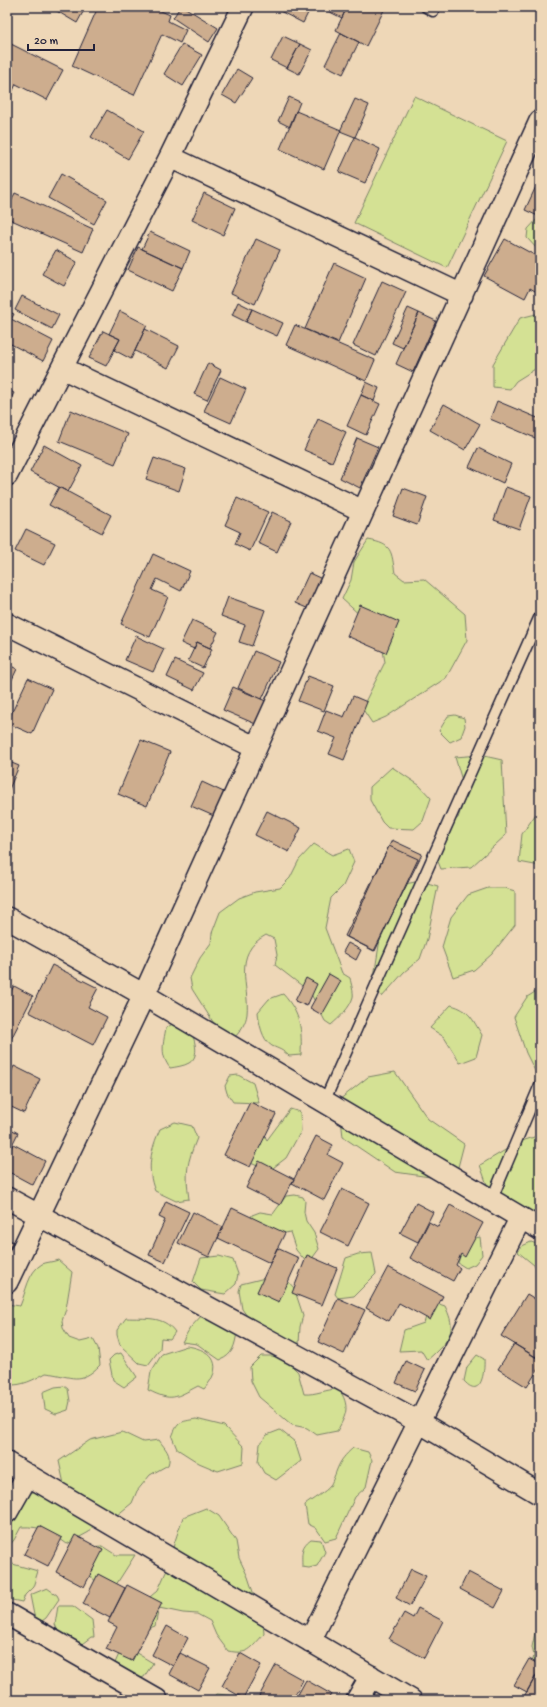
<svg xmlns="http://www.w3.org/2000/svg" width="547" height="1707" font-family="'Gochi Hand',sans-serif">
<rect width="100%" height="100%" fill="#eed7b7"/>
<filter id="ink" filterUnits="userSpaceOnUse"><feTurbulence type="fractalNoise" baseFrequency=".025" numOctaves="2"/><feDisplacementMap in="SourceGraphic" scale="8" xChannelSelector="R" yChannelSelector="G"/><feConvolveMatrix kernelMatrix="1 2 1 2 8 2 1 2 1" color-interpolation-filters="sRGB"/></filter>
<g filter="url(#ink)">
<path fill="#d4e194" stroke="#7b8268" d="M414,96l93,45 -60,127 -93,-45z
M540,216v34h-2l-11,-12 1,-9z
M540,313v53l-24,15 -6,8 -17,-2v-23l27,-46z
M368,540c25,4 23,11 27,33l9,7 20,-1 41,35 2,26 -21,38 -60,39 -14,6 -10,-15 23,-46 -5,-29 -38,-34 9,-19 3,-18z
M455,715l9,3 1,8 -4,11 -11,5 -11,-11 9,-15z
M480,755l22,5 4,75 -35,32 -30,2 -7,-17 8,-25 16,-9 8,-24 -11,-37z
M392,767l27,18 12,13 -8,23 -9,8 -26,-1 -6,-6 -12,-22v-13z
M540,808v58l-21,-4 3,-28z
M314,844l18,11 17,-6 5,13 -11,24 -12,12 -6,30 17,45 8,5c1,6 4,14 3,19 -3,11 -14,21 -22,28l-6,-4 -15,-29 -35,-27 2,-10 -3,-16 -8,-4c-35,19 -16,51 -19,79 -1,9 -7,18 -13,24l-21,-16 -21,-33 -2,-11 10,-20 11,-15 1,-10 8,-21 19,-14 16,-6 25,-4 10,-10 9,-18z
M420,881l18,5 -11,53 -7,20 -16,13 -22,25 -9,-14 7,-44 15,-53z
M488,888h17l10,3v34l-23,29 -18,16 -21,7 -11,-30 9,-30 17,-22z
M540,989v92l-14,-28 -12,-36 13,-20z
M283,994c18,20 19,35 18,61l-12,1c-6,-6 -10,-7 -17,-10 -10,-6 -13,-23 -14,-34l11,-13z
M451,1005c19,5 21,14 31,30l-6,22 -16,6 -16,-26 -14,-9z
M174,1023l16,6c4,9 11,27 -1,34 -5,3 -13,4 -19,5 -10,-13 -7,-24 -4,-40z
M395,1072l33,47 36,25 -7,27 -27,6 -35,-5 -52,-35 -4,-37 29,-23z
M238,1075l15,8 6,20 -26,-1 -6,-9 -2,-7 5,-10z
M290,1109l10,3 1,19 -15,27 -17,13 -23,-10 17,-28 4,7z
M175,1122l17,4 5,12c-10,25 -12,34 -8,61l-13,2 -21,-10c-9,-22 -4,-42 5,-62z
M540,1135v81l-43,-3 -17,-48 39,-23z
M295,1195l8,2 2,4 -1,11 2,9 8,12 5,16 -11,15 -12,-14 -6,-18 -15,3 -24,-16 1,-4 8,-3 13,2 13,-18z
M480,1237l2,18 -7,9 -9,4 -8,-5 3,-10 10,-14z
M531,1242l9,3v25l-22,-18 4,-6z
M372,1253l4,21 -22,22 -16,2 -3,-4 11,-36 12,-4z
M219,1256l14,4 5,14 -2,10 -11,10 -24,-4 -8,-8 8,-24z
M58,1260l14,12 -6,37 -4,12 1,7 6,10 11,4 13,-3 5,9 2,17c-20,21 -28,11 -54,8 -13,7 -23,13 -39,12v-81l13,2c6,-14 8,-34 22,-42 5,-2 11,-2 16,-4z
M273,1276l13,3 8,9 9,27 -3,12 -1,17 -16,5 -16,-5 -25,-35 -3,-18 2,-7z
M436,1303l9,3c9,19 9,28 -6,43 -4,4 -8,8 -12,11l-6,-10 -22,1 5,-21 20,-7 5,-15z
M204,1313l33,19c-2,13 -4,23 -17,28l-23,-16 -15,-2 8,-14z
M126,1318c19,1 37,-3 49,14l-5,7 -9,-1 -1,11 -12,16 -9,-2 -19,-18 -3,-10v-5z
M187,1346c28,4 37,21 17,43l-6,-3c-23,12 -26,16 -50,4l3,-18 11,-18z
M121,1353l16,24 -13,10 -11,-7 -4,-20 5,-5z
M477,1355l7,4c1,13 -3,41 -20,22l3,-14z
M261,1356h21l16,16 6,22c12,1 22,-5 35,-5 11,17 8,25 -2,42l-20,4 -10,-7 -15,-3 -33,-28 -8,-16 -1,-14z
M64,1386l4,3 2,12 -2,9 -12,4 -11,-5 -2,-17 12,-5z
M196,1419l28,7 20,21 -1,16 -25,8 -19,-8 -22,-14 -5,-12c6,-16 8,-15 24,-18z
M280,1430l15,12 6,19 -25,19 -12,-7 -6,-11 2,-18 7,-9z
M122,1432l21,10 16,-2c6,9 13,14 9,25l-18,10 -13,16 -5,12 -16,13 -15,-1 -12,17 -22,12c-17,-12 -24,-18 -46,-17l-7,13 -7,8v-47l29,-10 25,1 3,-8 -5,-23 31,-21z
M353,1448l15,4 4,8 -6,27 -11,10 -19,41 -11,3 -9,-13 -8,-4 -3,-19c6,-5 22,-14 25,-19 9,-18 6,-23 23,-38z
M206,1508l13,8 17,25 3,17 9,19 15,45 1,12c-14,15 -15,21 -36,17l-12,-16 -6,-14 -13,-7 -14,-1 -24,-5 -4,18 -16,6 4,-29 15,-13 12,-27 4,-19 9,-27z
M311,1539l10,1 4,12 -8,14 -8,2 -7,-1c0,-13 -2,-20 9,-28z
M102,1546l14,9h19l-21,33 -12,-1 -15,-14 3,-26z
M9,1563l29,8 -5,16 -8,8 -3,7 -15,-3v-35z
M47,1588l10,7 2,4 -13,19 -4,3 -7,-1 -5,-25z
M58,1606h15l19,14 2,17h-3l-13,10 -17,-7 -6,-16z
M540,1630v70l-13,-22 7,-22 -2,-9 3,-14z
M123,1645l30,18 -9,14 -12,4 -10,-5 -7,-13z
M217,1694l19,2 3,2 -1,2h-28z"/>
<path fill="#cdad8e" stroke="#22223b" d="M50,7h23l10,5 -6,11z
M98,7h54l18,8 -2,6 18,9 -6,13 -18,-9 -28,61 -62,-29z
M180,7h4l34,21 -9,14 -36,-24z
M279,7h32l-8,16 -25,-13z
M320,7h27l-5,11z
M347,7l38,1 -19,38 -30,-16z
M341,33l18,9 -16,32 -18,-9z
M283,36l17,8 -13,24 -16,-8z
M7,42l56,28 -16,30 -31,-16 -5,11 -4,-2z
M182,44l20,11 -19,31 -19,-12z
M300,44l12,6 -13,24 -12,-6z
M237,69l15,9 -16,25 -14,-8z
M289,97l11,5 -10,25 -12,-6z
M355,99l14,6 -14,32 -15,-6z
M107,110l37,21 -16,28 -37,-22z
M296,111l45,19 -17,39 -44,-20z
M355,137l25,12 -15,34 -26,-11z
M61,174l46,26 -13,24 -46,-26z
M539,180h1v37l-15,-7z
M15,193l78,36 -10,23 -76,-34v-7z
M204,193l31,15 -12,27 -31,-15z
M150,232l40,19 -7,17 -41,-19z
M256,239l24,11 -25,54 -24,-11z
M505,239l35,19v36l-10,-6 -5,10 -41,-22z
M138,247l45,21 -11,23 -44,-21z
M56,250l21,12 -13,24 -22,-12z
M334,263l32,15 -28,65 -33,-14z
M382,281l24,11 -30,64 -23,-11z
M22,296l37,19 -7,14 -37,-19z
M238,302l14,7 -6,13 -14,-7z
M408,308l11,5 -16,35 -11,-5z
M252,309l31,14 -6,13 -31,-14z
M7,311l7,3 -7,13z
M120,311l27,14 -16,34 -17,-9 6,-11 -11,-5z
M419,313l17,8 -23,51 -17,-8z
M11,319l42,22 -10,20 -36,-19v-15z
M295,325l80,35 -9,21 -80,-36z
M145,329l34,17 -11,22 -33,-17z
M103,331l17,8 -14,27 -17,-8z
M208,363l13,7 -14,30 -13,-6z
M220,377l26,12 -15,34 -27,-12z
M366,382l13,6 -5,13 -13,-6z
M7,389l7,4 -7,13z
M361,395l19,9 -14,31 -19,-9z
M497,401l43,18v21l-50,-21z
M444,404l36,20 -15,26 -35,-20z
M71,410l57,24 -13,30 -56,-23z
M318,419l28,13 -14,30 -28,-12z
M357,438l21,9 -18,41 -20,-10z
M44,445l38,21 -14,26 -38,-20z
M478,448l33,16 -8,19 -34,-16z
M154,458l32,11 -7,22 -33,-12z
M59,487l52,28 -9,18 -53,-28z
M506,487l25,9 -12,33 -25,-9z
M403,488l24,9 -10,28 -24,-9z
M237,498l31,14 -18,39 -15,-7 5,-12 -15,-7z
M272,512l19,9 -14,31 -19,-9z
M26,529l29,14 -11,22 -29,-14z
M153,554l37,17 -9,20 -24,-12 -5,11 16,7 -18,40 -29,-13z
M309,573l13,6 -13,30 -14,-6z
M228,597l37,13 -13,36 -13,-4 6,-17 -24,-9z
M360,605l39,17 -13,31 -39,-17z
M192,620l26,12 -8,16 -13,-6 -3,7 -13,-6z
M136,636l28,13 -11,23 -28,-12z
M197,642l15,7 -9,19 -15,-7z
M254,651l25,11 -17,37 -24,-11z
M175,660l28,13 -9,17 -27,-13z
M7,664l10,5 -10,21z
M308,676l26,10 -10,25 -26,-10z
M28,678l24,11 -20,45 -25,-11z
M233,687l35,15 -10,23 -35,-15z
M353,696l14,6 -23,58 -15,-6 7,-16 -18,-7 8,-21 18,7z
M141,740l29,12 -23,54 -29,-12z
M7,761l12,5 -12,28z
M202,782l26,12 -12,23 -25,-11z
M267,811l34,17 -12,24 -34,-17z
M392,840l30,14 -48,97 -29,-15z
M389,846l29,13 -43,92 -28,-14z
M348,943l13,7 -5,10 -13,-8z
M52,965l46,23 -10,19 19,10 -14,28 -64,-33z
M329,974l12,7 -19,34 -12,-7z
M306,978l11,6 -10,22 -12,-5z
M14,986l19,10 -26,51v-49z
M14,1066l26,13 -16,34 -17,-8v-24z
M250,1102l26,12 -26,53 -26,-12z
M7,1127l11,6 -9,18 -2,-1z
M316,1136l17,9 -5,10 15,8 -19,37 -32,-17z
M13,1144l32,17 -12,24 -26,-14v-16z
M259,1161l35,18 -14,26 -34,-17z
M342,1189l27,14 -21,43 -28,-14z
M166,1201l23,11 -24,50 -16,-7 16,-35 -6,-3z
M416,1203l17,9 -15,30 -18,-9z
M450,1205l33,18 -18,34 -4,-3 -5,11 4,3 -7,13 -43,-23 19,-36 9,5z
M232,1208l53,25 -15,30 -52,-25z
M193,1212l30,15 -14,30 -31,-14z
M7,1238l6,4 -6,10z
M277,1248l22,10 -20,44 -22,-10z
M307,1255l30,13 -15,37 -30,-12z
M388,1267l55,29 -13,24 -31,-17 -10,18 -23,-13z
M527,1294l13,8v54l-2,-2 -2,3 -35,-21z
M338,1298l27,12 -21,44 -26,-12z
M514,1344l26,16v6l-13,21 -29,-18z
M406,1361l19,9 -10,21 -19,-8z
M39,1526l23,12 -14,28 -24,-12z
M75,1535l28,15 -19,37 -28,-15z
M411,1569l15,7 -16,30 -14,-8z
M468,1572l36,19 -9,17 -35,-19z
M98,1574l27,14 -15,30 -27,-14z
M127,1585l35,18 -30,58 -26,-12 11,-22 -9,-5z
M418,1608l25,13 -19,37 -35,-19 15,-26 9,5z
M167,1626l21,12 -15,28 -21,-11z
M180,1653l30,15 -12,22 -29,-16z
M240,1653l21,12 -18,33 -21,-12z
M529,1659l11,6v4l-13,23 -13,-7z
M276,1665l27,15 -11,20h-35z
M538,1672l2,1v27h-18z
M306,1680l25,14 -3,6h-33z"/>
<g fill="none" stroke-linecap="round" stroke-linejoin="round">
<defs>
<path id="service" d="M426,7l7,4
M324,1102l216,-486
M491,1201l49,-116"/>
<path id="minor" d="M170,157l292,138
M62,368l301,143
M7,475l163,-318 73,-150
M7,624l249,124
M7,918l137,77 396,234
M7,1198l412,224 121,72
M7,1282l137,-287 396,-874
M7,1463l404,237
M7,1512l21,-37
M7,1614l150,86
M310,1641l210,-422
M357,1700l14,-24"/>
</defs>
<use href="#service" stroke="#22223b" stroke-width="13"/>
<use href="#minor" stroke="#22223b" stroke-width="24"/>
<use href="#service" stroke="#eed7b7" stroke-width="10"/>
<use href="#minor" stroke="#eed7b7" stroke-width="21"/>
</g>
</g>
<rect width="547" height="1707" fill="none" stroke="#eed7b7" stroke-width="24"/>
<rect x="12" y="12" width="523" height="1683" fill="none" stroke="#22223b" stroke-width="1.5" filter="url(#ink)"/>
<path d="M28 44v6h66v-6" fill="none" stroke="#22223b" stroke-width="2"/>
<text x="34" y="44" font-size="12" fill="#22223b" stroke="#eed7b7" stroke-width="3" paint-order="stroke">20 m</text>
</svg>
